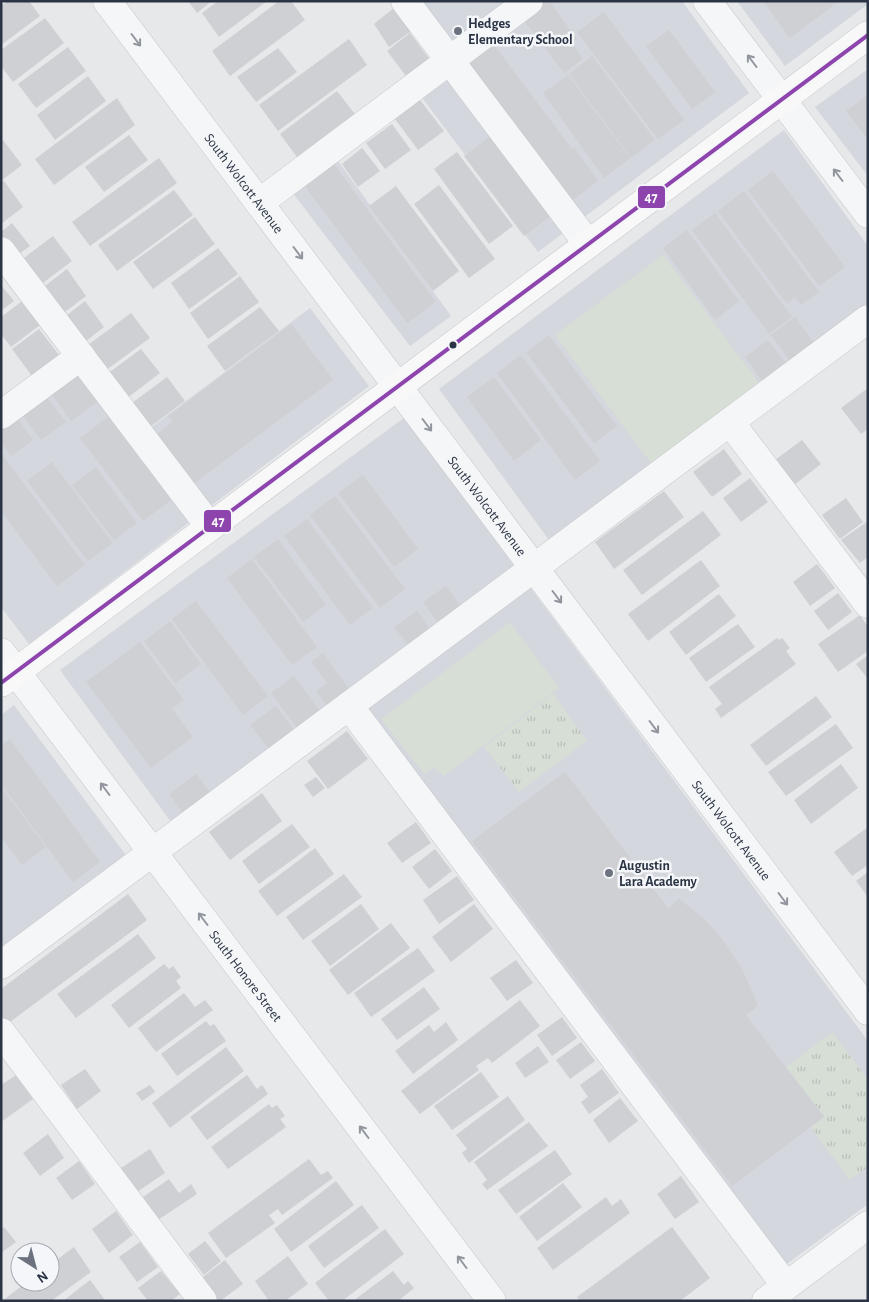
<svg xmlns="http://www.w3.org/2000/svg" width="869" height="1302" font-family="'Alegreya Sans',sans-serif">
<defs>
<pattern id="park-tufts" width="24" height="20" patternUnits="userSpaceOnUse" patternTransform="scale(1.25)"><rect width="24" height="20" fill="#d6ded6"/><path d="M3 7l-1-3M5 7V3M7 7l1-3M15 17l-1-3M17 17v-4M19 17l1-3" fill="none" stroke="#b8bfb9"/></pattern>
</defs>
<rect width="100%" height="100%" fill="#e6e8ea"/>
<path fill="#d4d7dd" d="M405,1h277l67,92 -211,159 -124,-165 35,-27z
M737,1h131v3l-83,62z
M868,69v107l-53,-69z
M784,130l84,116v73l-311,232 -118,-162z
M330,150l121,166 -41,30 -125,-163z
M310,308l59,78 -340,258 -28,-37v-192l80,-59 60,79z
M404,418l464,623v163l-92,68 -427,-566 -170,127 -119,-163z
M14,705l120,161 -133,99v-250z"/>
<path fill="#d6ded6" d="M663,255l99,132 -108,80 -99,-132z
M510,622l49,66 -115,88 -10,-9 -10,7 -43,-55z"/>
<path fill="url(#park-tufts)" d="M553,694l34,47 -68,51 -35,-45z
M832,1032l36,47v88l-18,13 -40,-53 14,-11 -38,-49z"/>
<path fill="#ced0d3" d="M8,1h21l11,15 -39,29v-39z
M188,1h24l-15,12z
M218,1h49l-48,36 -17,-24z
M279,1h12l14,19 -75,56 -18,-25z
M538,1h11l28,38 -5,4 11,16 -19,14 -44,-58z
M763,1h76l-49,37z
M395,7l18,23 -24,17 -15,-23z
M604,12l80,108 -26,19 -81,-107z
M45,18l19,25 -51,39 -12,-16v-16z
M669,30l46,62 -23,17 -46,-63z
M410,33l23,31 -24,16 -22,-29z
M349,39l18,26 -89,66 -19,-26z
M491,41l81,108 2,-2 24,34 -28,21 -106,-142z
M68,47l18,24 -50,37 -18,-24z
M278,48l19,24 -41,30 -19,-25z
M592,56l63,84 -24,18 -62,-84z
M568,75l62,83 -26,20 -61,-85z
M88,76l18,25 -51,39 -18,-25z
M337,91l21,27 -58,43 -20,-27z
M868,95v45l-22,-29z
M117,98l18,27 -81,60 -19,-26z
M420,100l24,31 -26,19 -23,-31z
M392,124l19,26 -26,19 -19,-26z
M129,135l19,25 -44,32 -19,-25z
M491,136l60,80 -27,20 -60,-80z
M3,140l19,25 -21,16v-40z
M362,148l18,23 -22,16 -16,-23z
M457,152l56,74 -24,18 -55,-75z
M159,158l18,25 -87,63 -18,-24z
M333,163l103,139 -29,21 -103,-138z
M773,171l72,96 -26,19 -71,-96z
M4,181l19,26 -22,17v-41z
M439,185l56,74 -26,19 -55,-74z
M396,186l63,85 -26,20 -64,-85z
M174,190l19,25 -76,56 -19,-26z
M744,191l75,101 -18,13 -6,-8 -8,7 -69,-93z
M715,213l77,104 -23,17 -77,-104z
M195,217l20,27 -62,45 -20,-27z
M12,223l18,23 -15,11 -14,-18v-7z
M687,230l52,71 -24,19 -52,-72z
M53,236l19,25 -33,25 -19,-25z
M218,248l20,26 -49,35 -18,-26z
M67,269l19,27 -25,19 -20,-26z
M240,276l19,26 -51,37 -18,-26z
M1,285l13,16 -13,10z
M85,301l19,26 -23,18 -19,-26z
M21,302l19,23 -29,22 -10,-13v-17z
M260,307l19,24 -54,40 -18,-25z
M131,313l19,25 -48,35 -18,-25z
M795,317l22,30 -24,18 -22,-30z
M291,324l42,56 -144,107 -36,-50 20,-15 -5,-6z
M39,329l20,26 -27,21 -20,-27z
M549,335l68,91 -23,17 -68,-91z
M768,340l20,26 -24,18 -19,-27z
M141,349l19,24 -34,26 -19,-25z
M521,355l79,106 -25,19 -78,-107z
M75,373l22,29 -26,19 -21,-29z
M167,377l18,24 -35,26 -18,-24z
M494,377l47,63 -27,21 -47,-64z
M868,388v41l-7,5 -20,-26z
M45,395l21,27 -25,18 -20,-27z
M108,417l63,83 -28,21 -63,-83z
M17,418l16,22 -22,16 -10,-13v-14z
M802,440l19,24 -31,24 -19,-25z
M724,449l18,25 -30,23 -19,-25z
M1,453l84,112 -28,21 -56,-75z
M52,462l61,81 -25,18 -61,-80z
M96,467l41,56 -23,17 -42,-55z
M363,475l55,74 -24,18 -56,-74z
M750,478l18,24 -27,20 -18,-24z
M664,491l20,26 -70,52 -19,-27z
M335,496l70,93 -25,19 -70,-93z
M846,498l17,24 -23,17 -18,-24z
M703,511l18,24 -79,60 -19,-25z
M307,519l66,89 -23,17 -66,-89z
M868,521v36l-8,6 -19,-23z
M278,539l48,66 -23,17 -49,-65z
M252,559l65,88 -25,18 -65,-87z
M701,560l19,26 -72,55 -20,-27z
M817,564l18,24 -25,18 -17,-24z
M446,586l18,24 -23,17 -18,-25z
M838,593l14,19 -24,18 -14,-19z
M719,594l17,22 -50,39 -17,-23z
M196,601l72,95 -25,19 -71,-96z
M417,611l18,25 -22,15 -19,-24z
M860,615l8,12v24l-30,21 -20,-28z
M170,621l31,43 -26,19 -31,-42z
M738,624l17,23 -49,35 -17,-24z
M777,638l2,2 3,-2 8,10 -4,3 10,13 -75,54 -6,-9 7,-5 -13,-17z
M140,642l44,58 -12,9 21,28 -42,31 -65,-86z
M323,653l31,43 -22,17 -16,-22 11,-8 -16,-21z
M868,655v24l-12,-15z
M294,676l29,39 -23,17 -29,-39z
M816,696l16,21 -66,49 -16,-21z
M276,706l22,29 -26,18 -22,-28z
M836,724l17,24 -67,48 -18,-24z
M347,731l21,28 -40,30 -21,-28z
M10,739l90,123 -27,20 -72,-98v-39z
M841,764l17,24 -47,36 -17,-24z
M565,772l103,136 11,-9 22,17 19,20 20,29 8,17 10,24 -12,9 78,102 -92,69 -260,-345z
M196,774l20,26 -27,21 -20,-27z
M316,777l9,11 -12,9 -9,-12z
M1,787l45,60 -24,18 -21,-28z
M262,793l20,28 -52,39 -21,-28z
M416,822l15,21 -29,20 -15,-20z
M292,824l18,23 -51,37 -17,-23z
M868,827v38l-16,11 -18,-24z
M315,848l19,26 -57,42 -19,-25z
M435,849l17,22 -23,18 -17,-22z
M868,872v25l-12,-16z
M344,874l18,23 -59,43 -17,-23z
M457,876l17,24 -35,24 -16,-24z
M128,894l19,26 -141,105 -5,-6v-30z
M361,904l18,25 -49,37 -19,-25z
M474,904l19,25 -42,33 -19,-25z
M391,923l19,25 -62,47 -19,-25z
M138,934l18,24 -80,60 -19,-24z
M418,948l17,23 -64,46 -17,-24z
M516,960l17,23 -26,18 -17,-23z
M164,964l5,5 4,-3 8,11 -5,4 5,7 -52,40 -18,-23z
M424,987l16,22 -43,31 -16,-21z
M184,993l11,14 10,-7 8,10 -57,42 -18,-24z
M520,1000l20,26 -48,37 -4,-5 -12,8 3,4 -59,44 -19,-23z
M562,1017l15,21 -25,18 -15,-21z
M206,1021l4,5 4,-2 12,17 -49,35 -16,-22z
M446,1022l12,18 -45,34 -18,-23 34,-26 5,7z
M581,1042l14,19 -25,18 -14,-19z
M538,1046l11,16 -24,16 -10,-15z
M226,1047l18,24 -74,57 -18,-25z
M85,1069l16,22 -24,18 -16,-24z
M602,1069l17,24 -30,21 -8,-12 7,-5 -8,-12z
M481,1072l18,25 -47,33 -18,-24z
M16,1075l17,24 -32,23v-37z
M247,1075l10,14 5,-4 6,9 -61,46 -17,-23z
M150,1085l5,7 -13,9 -6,-8z
M508,1096l17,24 -56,43 -7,-10 5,-4 -11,-14z
M620,1098l18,23 -29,22 -16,-23z
M269,1104l3,4 5,-3 8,11 -5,3 6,8 -58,42 -17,-22z
M529,1122l19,24 -61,44 -5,-6 5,-4 -13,-18z
M48,1134l16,24 -24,18 -17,-23z
M150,1149l15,24 -28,19 -16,-24z
M555,1150l17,24 -56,40 -18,-24z
M309,1159l12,16 7,-4 5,7 -51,37 -4,-6 -9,6 6,8 -49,35 -18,-25z
M79,1161l16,23 -23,16 -16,-22z
M681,1176l18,26 -24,17 -18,-25z
M169,1179l10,14 12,-9 6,10 -39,26 -15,-23z
M336,1181l18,24 -63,47 -17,-23z
M563,1183l19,24 -45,34 -18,-24z
M606,1197l6,9 9,-7 9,14 -77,57 -16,-22z
M362,1205l17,23 -55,40 -16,-22z
M116,1211l17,24 -24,18 -17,-24z
M4,1227l12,15 -15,11v-24z
M672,1227l38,51 -30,23h-100l-3,-4z
M385,1229l19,25 -62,47h-13l-14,-18z
M205,1241l16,20 -17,14 -16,-21z
M140,1242l18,25 -21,15 -18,-25z
M74,1247l17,25 -40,29h-49l25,-19h23v-17z
M288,1256l20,28 -23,17h-16l-14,-20z
M225,1260l18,24 -23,17h-6l-15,-21z
M161,1271l19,23 -9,7h-23l-10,-13z
M393,1271l11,14 4,-4 6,7 -16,13h-45z
M90,1280l15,20 -1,1h-41z"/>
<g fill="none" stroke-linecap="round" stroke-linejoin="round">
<defs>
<g id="minor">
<path id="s1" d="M107,1l761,1010"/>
<path d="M405,1l183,243"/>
<path d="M707,1l161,213"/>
<path d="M259,203l270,-202"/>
<path d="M1,251l209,276"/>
<path d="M1,415l80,-59"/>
<path d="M730,422l138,182"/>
<path id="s2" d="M1,652l491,649"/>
<path d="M349,706l437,580"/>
<path d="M1,965l867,-646"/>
<path d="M1,1032l202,269"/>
<path d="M766,1301l102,-76"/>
</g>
<path id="major" d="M1,683l867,-648"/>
</defs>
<use href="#minor" stroke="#c4c6c8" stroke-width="29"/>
<use href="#major" stroke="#c2c5c8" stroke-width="29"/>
<use href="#minor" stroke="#f5f6f7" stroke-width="28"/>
<use href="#major" stroke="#f8f8f8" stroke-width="28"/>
<defs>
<path id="bus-1" d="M1,683l867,-648"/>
</defs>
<use href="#bus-1" stroke="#f4f6f9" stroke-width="8"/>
<use href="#bus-1" stroke="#8e44ad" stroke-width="4"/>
</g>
<defs><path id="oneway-shaft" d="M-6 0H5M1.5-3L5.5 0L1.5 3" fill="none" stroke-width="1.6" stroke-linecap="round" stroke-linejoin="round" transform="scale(1.25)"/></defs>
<g stroke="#90959e">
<use href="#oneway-shaft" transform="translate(136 40) rotate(53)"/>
<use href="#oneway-shaft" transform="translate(752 61) rotate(-127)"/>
<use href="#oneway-shaft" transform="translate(838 175) rotate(-127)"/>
<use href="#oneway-shaft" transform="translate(298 253) rotate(53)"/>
<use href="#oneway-shaft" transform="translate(427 425) rotate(53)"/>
<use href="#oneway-shaft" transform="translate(557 597) rotate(53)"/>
<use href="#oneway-shaft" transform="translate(654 727) rotate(53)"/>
<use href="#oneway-shaft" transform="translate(105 789) rotate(-127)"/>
<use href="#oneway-shaft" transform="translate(783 899) rotate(53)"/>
<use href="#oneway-shaft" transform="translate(203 919) rotate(-127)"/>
<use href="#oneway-shaft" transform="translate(364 1132) rotate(-127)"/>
<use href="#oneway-shaft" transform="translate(462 1262) rotate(-127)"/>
</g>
<g fill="#6c737f" stroke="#f4f6f9" stroke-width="2">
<circle cx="458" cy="31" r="5"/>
<circle cx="609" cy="873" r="5"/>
</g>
<circle fill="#2b3445" stroke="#f4f6f9" stroke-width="2" cx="453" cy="345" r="4.5"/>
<g text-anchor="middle" stroke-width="5" stroke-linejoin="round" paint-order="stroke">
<g font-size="14" font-weight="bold" fill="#2b3445" stroke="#f4f6f9" text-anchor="start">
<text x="468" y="28">Hedges<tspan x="468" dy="16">Elementary School</tspan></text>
<text x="619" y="870">Augustin<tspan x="619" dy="16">Lara Academy</tspan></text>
</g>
<g font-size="14" fill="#2b3445" stroke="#f4f6f9">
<text dy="5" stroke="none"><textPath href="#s1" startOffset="228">South Wolcott Avenue</textPath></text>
<text dy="5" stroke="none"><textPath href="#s1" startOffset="632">South Wolcott Avenue</textPath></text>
<text dy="5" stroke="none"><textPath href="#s1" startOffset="1038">South Wolcott Avenue</textPath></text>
<text dy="5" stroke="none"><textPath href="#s2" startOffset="406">South Honore Street</textPath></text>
</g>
</g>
<g stroke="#f4f6f9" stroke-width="2">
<rect x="637" y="185" width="29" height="24" rx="5" fill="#8e44ad"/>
<rect x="203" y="509" width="29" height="24" rx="5" fill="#8e44ad"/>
</g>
<g font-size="14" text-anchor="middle" font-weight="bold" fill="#fff">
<text x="651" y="202">47</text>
<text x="218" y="526">47</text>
</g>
<rect width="869" height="1302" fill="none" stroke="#2b3445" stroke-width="5"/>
<g transform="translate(35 1267) rotate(144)"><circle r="24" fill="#f4f6f9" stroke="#a4a8b1"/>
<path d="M0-4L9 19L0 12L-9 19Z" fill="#6c737f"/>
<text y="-8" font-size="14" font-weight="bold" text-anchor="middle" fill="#2b3445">N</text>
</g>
</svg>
